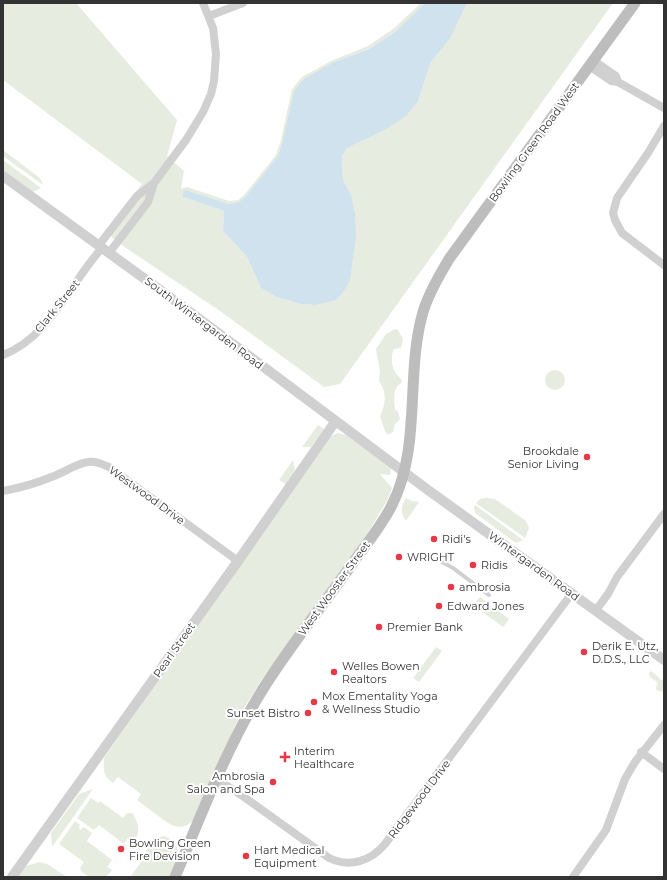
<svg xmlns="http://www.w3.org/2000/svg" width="667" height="880" font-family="Montserrat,sans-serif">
<rect width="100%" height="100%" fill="#fff"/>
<path fill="#e6ecdf" d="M3,3h73l101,117 -10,36 17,15 -3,18 6,-2 42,14 9,-1 6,-5 32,-40 5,-15 11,-51 10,-12 29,-16 37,-15 25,-17 28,-26h4l-30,29 -26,17 -37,14 -49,77 -5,16 -32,40 -7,6 -10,2 -43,-14 -3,7 41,14 -1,20 24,26 14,31 16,9 23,7 15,1 36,-110 -8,-15 -1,-23 5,-9 36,-17 35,-30 13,-39 19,-23 17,-36h146l-273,381 -16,3 -104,-76 -94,-63 -21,-16 37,-48 -139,-104z
M3,150l37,28 3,7 -40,-29z
M3,160l38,28 -8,4 -30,-22z
M395,329l3,1 5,9 -2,9 -7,1c-3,6 -3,17 1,23 3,5 7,5 7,11 -10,4 -8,17 -7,26l3,3 2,7 -5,5 -2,8 -5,3 -3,-4 -5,-15c6,-12 7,-24 -1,-35l1,-10 -4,-22 10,-15z
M545 380a10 10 0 1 1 20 0a10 10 0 1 1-20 0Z
M318,425l6,4 -2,3 -11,15h-9z
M337,433l9,2 45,33 -1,7 -10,-1 12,14 -5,13 -25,41 -100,137 -21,34 -47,107c-14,13 -24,5 -37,-5 -7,-5 -13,-10 -20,-15l4,-6 -23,-17 -5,6c-10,-7 -10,-13 -9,-25l226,-321z
M293,460l2,10 -9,14 -7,-4z
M406,498l6,3 7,1 -13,19c-6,-8 -5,-15 0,-23z
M485,498l10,1 3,2 28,20 3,7 -4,10 -49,-35 4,-4z
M475,505l48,35 -7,3 -41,-30 -1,-6z
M480,597l29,22 -6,8 -30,-22z
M436,647l6,4 -23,31 -6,-4z
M651,671l4,3 6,6 3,-1v13l-8,-2 1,-8 -7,-5 -1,-4z
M93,789l-41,58 -1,-14 28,-39z
M91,798l7,5 2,-2 23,17 4,-5h5c7,10 9,18 2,29l-6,-4 -4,6 -25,-19 -5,5 -17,-12z
M75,821l5,4 -1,2 1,3 4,-3 8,6 -5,8 25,19 -5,7 5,3c-2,3 -5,6 -8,7 -9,2 -21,0 -24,-9l4,-6 -25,-18z
M164,836c8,2 15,10 14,20 -1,6 -6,15 -9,21h-39l18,-24 -2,-2c5,-7 9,-14 18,-15z
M40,862l9,3 18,12h-49l8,-11z"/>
<path fill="#cfe2ee" d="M425,3h42l-17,36 -19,23 -13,39 -12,15 -23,15 -36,17 -5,9 1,23 8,15 4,19 1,23 -6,43 -6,11 -8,9 -21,5 -15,-1 -23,-7 -16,-9 -14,-31 -24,-26 1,-20 -41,-14v-4l3,-3 43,14 10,-2 7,-6 32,-40 5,-16 11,-49 10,-12 28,-16 37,-14 26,-17z"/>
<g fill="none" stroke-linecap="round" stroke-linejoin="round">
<path stroke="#d0d0d0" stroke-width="4" d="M442,562l11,6 36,27"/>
<path stroke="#d0d0d0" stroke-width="8" d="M209,16l34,-13
M593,60l23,16 2,6
M589,66l22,15 7,1 46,26
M664,126l-16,27 -31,45 -4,15 2,7 7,13 42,32
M99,245l38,-49 17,-13 32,-43 17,-28 8,-18 3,-13 2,-27 -3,-26 -10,-25
M109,253l39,-51 6,-19
M3,355c47,-18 67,-72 99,-107
M3,491c17,-3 34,-8 51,-15 11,-4 23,-13 34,-14 8,-1 14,2 21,5l129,94
M596,610l12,-16 9,-17 47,-63
M641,752l23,17
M217,779l27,18 85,61c21,10 42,3 56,-14l187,-251
M573,877l33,-47 19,-51 10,-17 29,-37"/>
<path stroke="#d0d0d0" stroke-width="10" d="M3,176l175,127 250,187 236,170
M12,877l226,-316 97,-139"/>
<path stroke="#bdbdbd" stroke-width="11" d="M175,877c27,-63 51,-129 88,-188 28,-45 62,-86 92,-129 13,-18 27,-35 37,-55 30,-60 13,-131 31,-193 6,-19 16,-36 26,-53l186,-256"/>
</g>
<g fill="#e63946" stroke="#fff" stroke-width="1.5">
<circle cx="587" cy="457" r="4"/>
<circle cx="434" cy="539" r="4"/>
<circle cx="399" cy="557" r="4"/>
<circle cx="473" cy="565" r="4"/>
<circle cx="451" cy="587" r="4"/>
<circle cx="439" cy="606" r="4"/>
<circle cx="379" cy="627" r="4"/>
<circle cx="584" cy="652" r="4"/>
<circle cx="334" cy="672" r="4"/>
<circle cx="314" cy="702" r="4"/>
<circle cx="308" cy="713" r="4"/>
<path d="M283 751h4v4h4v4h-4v4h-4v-4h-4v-4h4z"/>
<circle cx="273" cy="782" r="4"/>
<circle cx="121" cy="849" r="4"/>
<circle cx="246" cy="856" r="4"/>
</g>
<g text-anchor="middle" stroke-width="4" stroke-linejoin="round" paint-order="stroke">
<g font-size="11" fill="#333" stroke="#fff">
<text transform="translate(534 142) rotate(-54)" y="4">Bowling Green Road West</text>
<text transform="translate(57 306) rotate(-51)" y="4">Clark Street</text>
<text transform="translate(204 323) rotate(37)" y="4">South Wintergarden Road</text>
<text transform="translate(147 495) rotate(36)" y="4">Westwood Drive</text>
<text transform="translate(534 566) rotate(36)" y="4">Wintergarden Road</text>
<text transform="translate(334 588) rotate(-54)" y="4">West Wooster Street</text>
<text transform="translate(174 650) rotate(-55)" y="4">Pearl Street</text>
<text transform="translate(419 799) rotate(-53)" y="4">Ridgewood Drive</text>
</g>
<g font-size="11" fill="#333" stroke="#fff" text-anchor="start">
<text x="579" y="455" text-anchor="end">Brookdale<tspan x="579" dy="13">Senior Living</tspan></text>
<text x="442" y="543">Ridi's</text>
<text x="407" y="561">WRIGHT</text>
<text x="481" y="569">Ridis</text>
<text x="459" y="591">ambrosia</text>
<text x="447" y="610">Edward Jones</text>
<text x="387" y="631">Premier Bank</text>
<text x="592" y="650">Derik E. Utz,<tspan x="592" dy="13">D.D.S., LLC</tspan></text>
<text x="342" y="670">Welles Bowen<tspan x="342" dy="13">Realtors</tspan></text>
<text x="322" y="700">Mox Ementality Yoga<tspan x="322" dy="13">&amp; Wellness Studio</tspan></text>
<text x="300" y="717" text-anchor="end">Sunset Bistro</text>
<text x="294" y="755">Interim<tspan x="294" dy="13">Healthcare</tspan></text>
<text x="265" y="780" text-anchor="end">Ambrosia<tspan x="265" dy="13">Salon and Spa</tspan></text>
<text x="129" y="847">Bowling Green<tspan x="129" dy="13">Fire Devision</tspan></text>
<text x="254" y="854">Hart Medical<tspan x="254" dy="13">Equipment</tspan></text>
</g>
</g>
<rect width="667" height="880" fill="none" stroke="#333333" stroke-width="8"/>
</svg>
